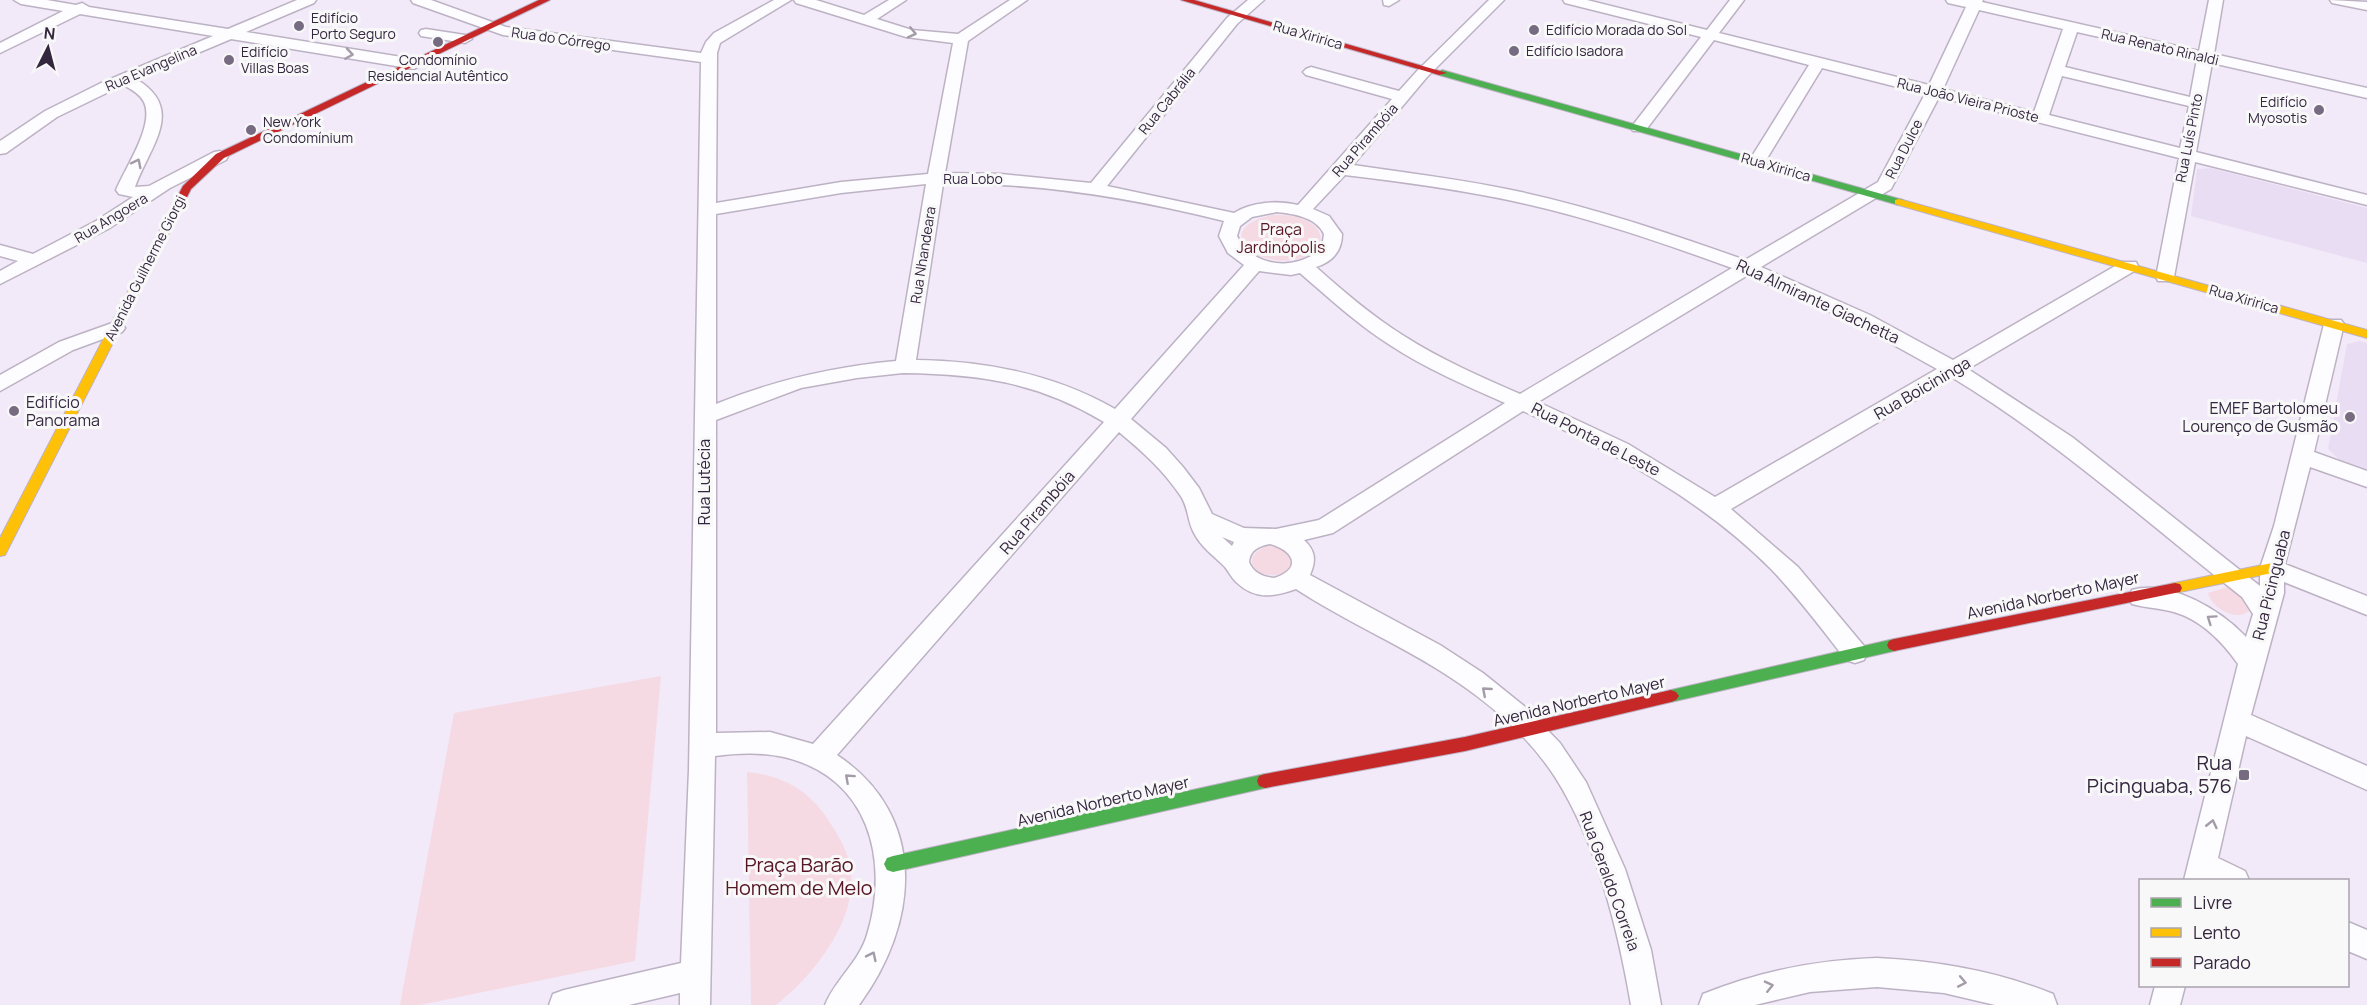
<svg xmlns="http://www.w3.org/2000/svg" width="2367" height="1005" font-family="Manrope,sans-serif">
<rect width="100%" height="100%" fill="#f2eaf9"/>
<path fill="#e9ddf3" d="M2211,168l156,40v55l-176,-47 6,-47z
M2360,341l7,2v127l-26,-9 -13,-12 19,-105z"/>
<path fill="#f6dae3" d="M1272,215c13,0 26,0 37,7 16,9 16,27 -2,34 -44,19 -102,-26 -35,-41z
M1267,546c13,0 19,4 27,14l-3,10c-32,17 -56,-12 -24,-24z
M2227,587l11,4 13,18c-12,15 -40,-1 -43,-16z
M661,676l-26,285 -215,44h-20l54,-292z
M747,772c34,3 61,17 80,46 7,11 16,24 20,37 20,54 -31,119 -71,150h-25z"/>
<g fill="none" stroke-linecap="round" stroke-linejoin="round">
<defs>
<path id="street" d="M14,0h33l29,5 6,-2 7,4 139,22 69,-29h19l-2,3 -68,29 168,27 8,5 -8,5 -183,-30 -95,40c51,30 13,68 -1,108l14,-1 65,-34 6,-1 8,5 -2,4 -56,28 -62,41 -108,55v-13l18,-10 -18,-5v-11l33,9 63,-33 37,-24 -14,-3 -3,-4c9,-22 39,-65 28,-88 -4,-8 -13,-13 -21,-17l-66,32 -51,36 -6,1v-13l45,-30 56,-28 112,-47 -133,-22 -80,39v-10l63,-32 -42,-7z
M411,0h20l75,27 195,26 5,-11 8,-9 60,-33h17l-71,43 -3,10 -1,150 125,-21 87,-8 25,-131 -47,-6 -110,-34 -2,-3h22l48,15 25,-15h17l-29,19 35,11 46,4 52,-34h17l-59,41 -23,132 56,1 90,9 136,-165 21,-18h16l-27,24 -130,162 127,27c17,-11 44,-13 64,-8l94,-106 -86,-24 -3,-3 3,-3 5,-2 88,24 18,-20 72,-71h15l-77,77 -74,88c56,8 113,15 168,27 77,17 151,42 224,68l133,-78 47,-88 -103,-26 -59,97h-12l-2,-4 60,-96 -95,-25 -69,91h-12l-2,-3 2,-3 68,-88 -136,-34 -2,-3h24l120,30 23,-30h14l-25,33 210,52 37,-78 -18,-4 -2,-3h37l-1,2 217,49 10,-51h14l-9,54 153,34v10l-155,-35 -16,89 171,43v10l-172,-43 -21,115 -2,4h-14l-2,-4 23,-119 -240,-61 -48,92 -130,78 109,48 83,45 169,-98h14l2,4 -2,4 -168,99 104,68 188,149v-18l14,-42 50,-202 3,-4h14l3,4 -30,128 53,19v16l-57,-20 -25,97 82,32v19l-83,-33v11l-33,122 116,51v24l-121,-54 -28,122 27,13 4,9h-65l54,-216c-16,-23 -37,-44 -64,-52 -14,-4 -28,-4 -42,-8l-3,-7 3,-7c38,-11 90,21 114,47l7,-23 -11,-17c-96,-75 -185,-156 -289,-219l-222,131 67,58 66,79 3,7 -3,7 -9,3 -9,-3c-24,-31 -48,-63 -75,-91 -71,-71 -158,-117 -248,-158l-190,122 -29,7c12,11 12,21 6,35l130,70 43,28 41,33 36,37 26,39 39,87 26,81 10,55h-30c-13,-76 -34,-162 -76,-228 -27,-42 -70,-78 -113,-105 -47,-30 -99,-52 -146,-83 -23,8 -41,11 -60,-7 -5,-5 -7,-10 -11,-15 -11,-11 -24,-20 -31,-34 -7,-13 -5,-25 -14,-38 -17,-25 -38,-44 -61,-63l-282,323c92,61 82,169 22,250h-34c10,-25 34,-43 42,-70 23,-75 2,-158 -83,-178 -23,-5 -46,-4 -69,-1l-5,249h-30v-12l-51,12h-80l4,-11 11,-4 117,-27 8,-193 12,-708 -198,-27 -90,-32zM1979,10l84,19 -29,83 -91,-23zM2077,32l120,27 -7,38 -125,-30zM2062,76l127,30 -9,42 -131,-33zM1345,175c59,7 119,15 177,28 72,16 141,40 210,65l-212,126c-39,-17 -80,-35 -116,-58 -32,-20 -60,-44 -88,-69 16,-5 26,-16 26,-33l-13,-18 -16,-7zM926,184l-30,177c-64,6 -121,19 -180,43v-190l125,-21zM943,184c95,-2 189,14 281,37l-5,15 9,17 16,12 -129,144c-61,-35 -129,-48 -199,-49zM1277,212c17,2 39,5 47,22l-2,14c-26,24 -69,20 -85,-12l3,-10 12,-9zM1259,271l32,4 9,-2c29,25 57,51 90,72 35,23 76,41 115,58l-186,117 -43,9 -32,-1 -32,-14 -13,-26 -16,-21 -17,-19 -35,-29zM1748,275l108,49 81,45 -222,128 -87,-53 -90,-42zM903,373c76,1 135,9 201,49l-291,322 -43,-12 -54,1v-313l85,-32 56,-10zM1222,537l12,5 -2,4zM1270,544c25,7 32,25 4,34 -10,-1 -21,-5 -25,-16 1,-12 10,-16 21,-18z
M1383,0h16l-10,6 -5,-1z
M2330,0l37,2v8l-35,-7z
M426,29l39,6 7,4 -7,4 -44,-7 -2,-3 2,-3z
M115,322l7,2 3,4 -3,4 -49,18 -73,41v-16l59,-33z
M2348,922l19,8v29l-19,-8z
M1877,958c61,3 120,13 176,36l4,11h-62l-51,-12 -67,-6 -67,5 -55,13h-56l4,-11c57,-23 113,-34 174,-36z
M2155,986h30l-5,19h-30z"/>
<path id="fast" d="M1442,70l461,130 1,2 -5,3 -4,-1 -456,-129 -2,-2z
M1894,639l5,2 2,4 -2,4 -5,2 -223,51 -5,-2 -3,-4 3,-4 5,-2z
M1265,774l6,2 2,5 -2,5 -6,2 -372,84 -6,-2 -3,-6 3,-6 6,-2z"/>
<path id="slow" d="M1899,199l468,131v8l-472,-134v-4z
M177,204l5,3 -175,344 -2,4 -5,1v-18l172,-331z
M2272,563l5,1 2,4 -2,4 -102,21 -5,-1 -2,-4 2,-4 5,-1z"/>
<path id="jam" d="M539,0h11l-326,158 -33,31 -10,20h-8l-1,-2 11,-21 33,-32z
M1181,0h13l253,73 -8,2z
M2175,583l5,1 2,4 -2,4 -5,1 -281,58 -5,-2 -2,-4 2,-4 5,-2z
M1671,690l5,2 3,4 -3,4 -5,2 -206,49 -200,37 -6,-2 -2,-5 2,-5 6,-2 200,-37z"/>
</defs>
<use href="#street" stroke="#bcb2c4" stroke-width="3"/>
<use href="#fast" stroke="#bcb2c4" stroke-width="2"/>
<use href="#slow" stroke="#bcb2c4" stroke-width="2"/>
<use href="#jam" stroke="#bcb2c4" stroke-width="2"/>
<use href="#street" fill="#fdfcfe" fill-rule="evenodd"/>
<use href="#fast" fill="#4caf50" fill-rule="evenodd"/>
<use href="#slow" fill="#ffc107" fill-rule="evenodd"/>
<use href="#jam" fill="#c62828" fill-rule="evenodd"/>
</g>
<defs><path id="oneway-chevron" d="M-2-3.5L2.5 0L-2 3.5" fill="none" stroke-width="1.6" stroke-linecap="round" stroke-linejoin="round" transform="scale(1.5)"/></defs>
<g stroke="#a39ca8">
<use href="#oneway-chevron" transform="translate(912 33) rotate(13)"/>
<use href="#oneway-chevron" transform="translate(349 54) rotate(9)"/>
<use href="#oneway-chevron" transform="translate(137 163) rotate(-63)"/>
<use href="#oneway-chevron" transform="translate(2211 619) rotate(-145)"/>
<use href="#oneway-chevron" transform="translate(1486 691) rotate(-139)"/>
<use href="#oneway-chevron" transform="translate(849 778) rotate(-138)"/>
<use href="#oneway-chevron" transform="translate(2212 824) rotate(-77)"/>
<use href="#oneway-chevron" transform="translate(872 956) rotate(-64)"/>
<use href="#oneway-chevron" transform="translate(1962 982) rotate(11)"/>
<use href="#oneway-chevron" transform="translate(1769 986) rotate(-13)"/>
</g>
<g fill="#776b81" stroke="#f8f8f8" stroke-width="2">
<circle cx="299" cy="26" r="6"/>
<circle cx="1534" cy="30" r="6"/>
<circle cx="438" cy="42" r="6"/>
<circle cx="1514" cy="51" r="6"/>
<circle cx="229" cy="60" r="6"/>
<circle cx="2319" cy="110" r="6"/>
<circle cx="251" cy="130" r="6"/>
<circle cx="14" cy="411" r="6"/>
<circle cx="2350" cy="417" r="6"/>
<rect x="2238" y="769" width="12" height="12" rx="3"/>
</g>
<g text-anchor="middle" stroke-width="6" stroke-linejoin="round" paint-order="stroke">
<g font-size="14" fill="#352640" stroke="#f8f8f8" text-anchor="start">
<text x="311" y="23">Edifício<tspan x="311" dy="16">Porto Seguro</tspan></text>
<text x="1546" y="35">Edifício Morada do Sol</text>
<text x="1526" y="56">Edifício Isadora</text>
<text x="241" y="57">Edifício<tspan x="241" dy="16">Villas Boas</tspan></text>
<text x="438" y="65" text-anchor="middle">Condomínio<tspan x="438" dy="16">Residencial Autêntico</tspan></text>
<text x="2307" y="107" text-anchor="end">Edifício<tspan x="2307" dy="16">Myosotis</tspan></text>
<text x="263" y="127">New York<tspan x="263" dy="16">Condomínium</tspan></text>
</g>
<g font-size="14" fill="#352640" stroke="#f8f8f8">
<text transform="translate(1308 35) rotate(16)" y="5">Rua Xiririca</text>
<text transform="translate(561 39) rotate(8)" y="5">Rua do Córrego</text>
<text transform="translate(2160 47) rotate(13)" y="5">Rua Renato Rinaldi</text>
<text transform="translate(151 68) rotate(-23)" y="5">Rua Evangelina</text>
<text transform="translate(1968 100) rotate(14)" y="5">Rua João Vieira Prioste</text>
<text transform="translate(1167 101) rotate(-51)" y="5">Rua Cabrália</text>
<text transform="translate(2189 138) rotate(-79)" y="5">Rua Luís Pinto</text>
<text transform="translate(1365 140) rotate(-49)" y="5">Rua Pirambóia</text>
<text transform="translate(1904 149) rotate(-63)" y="5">Rua Dulce</text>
<text transform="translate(1776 167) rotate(16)" y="5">Rua Xiririca</text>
<text x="973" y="184">Rua Lobo</text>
<text transform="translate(111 218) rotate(-31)" y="5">Rua Angoera</text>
<text transform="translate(923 255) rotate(-81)" y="5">Rua Nhandeara</text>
<text transform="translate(145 268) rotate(-63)" y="5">Avenida Guilherme Giorgi</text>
<text transform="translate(2244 299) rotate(16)" y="5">Rua Xiririca</text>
</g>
<g font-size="16" fill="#561424" stroke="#f8f8f8">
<text x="1281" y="235">Praça<tspan x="1281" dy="18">Jardinópolis</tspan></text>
</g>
<g font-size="16" fill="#352640" stroke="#f8f8f8">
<text transform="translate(1818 301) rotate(25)" y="6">Rua Almirante Giachetta</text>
<text transform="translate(1922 388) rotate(-30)" y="6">Rua Boicininga</text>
<text transform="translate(1596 439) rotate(27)" y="6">Rua Ponta de Leste</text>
<text transform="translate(704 482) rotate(-90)" y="6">Rua Lutécia</text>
<text transform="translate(1037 512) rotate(-49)" y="6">Rua Pirambóia</text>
<text transform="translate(2271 585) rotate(-76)" y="6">Rua Picinguaba</text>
<text transform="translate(2053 595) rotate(-12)" y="6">Avenida Norberto Mayer</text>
<text transform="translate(1579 701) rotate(-13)" y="6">Avenida Norberto Mayer</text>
<text transform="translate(1103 801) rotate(-13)" y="6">Avenida Norberto Mayer</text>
<text transform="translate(1610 881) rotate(70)" y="6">Rua Geraldo Correia</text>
</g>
<g font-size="16" fill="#352640" stroke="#f8f8f8" text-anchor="start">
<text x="26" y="408">Edifício<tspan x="26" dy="18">Panorama</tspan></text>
<text x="2338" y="414" text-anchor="end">EMEF Bartolomeu<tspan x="2338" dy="18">Lourenço de Gusmão</tspan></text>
</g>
<g font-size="20" fill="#352640" stroke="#f8f8f8" text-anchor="end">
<text x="2232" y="770">Rua<tspan x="2232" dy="23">Picinguaba, 576</tspan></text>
</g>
<g font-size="20" fill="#561424" stroke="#f8f8f8">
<text x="799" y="872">Praça Barão<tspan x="799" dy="23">Homem de Melo</tspan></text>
</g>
</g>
<rect x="2139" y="879" width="210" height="108" fill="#f8f8f8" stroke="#aaa4ae" stroke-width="1.5"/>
<rect x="2151" y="898" width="30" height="9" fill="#4caf50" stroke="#aaa4ae" stroke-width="1.5"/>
<text x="2193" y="909" font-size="18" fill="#352640">Livre</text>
<rect x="2151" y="928" width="30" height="9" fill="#ffc107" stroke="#aaa4ae" stroke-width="1.5"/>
<text x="2193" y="939" font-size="18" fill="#352640">Lento</text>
<rect x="2151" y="958" width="30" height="9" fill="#c62828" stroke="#aaa4ae" stroke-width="1.5"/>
<text x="2193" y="969" font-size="18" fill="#352640">Parado</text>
<g transform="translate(48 48) rotate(6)" stroke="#f8f8f8" stroke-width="4.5" paint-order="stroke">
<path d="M0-4.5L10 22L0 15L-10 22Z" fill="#352640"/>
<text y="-9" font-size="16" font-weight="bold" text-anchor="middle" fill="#352640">N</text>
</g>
</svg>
